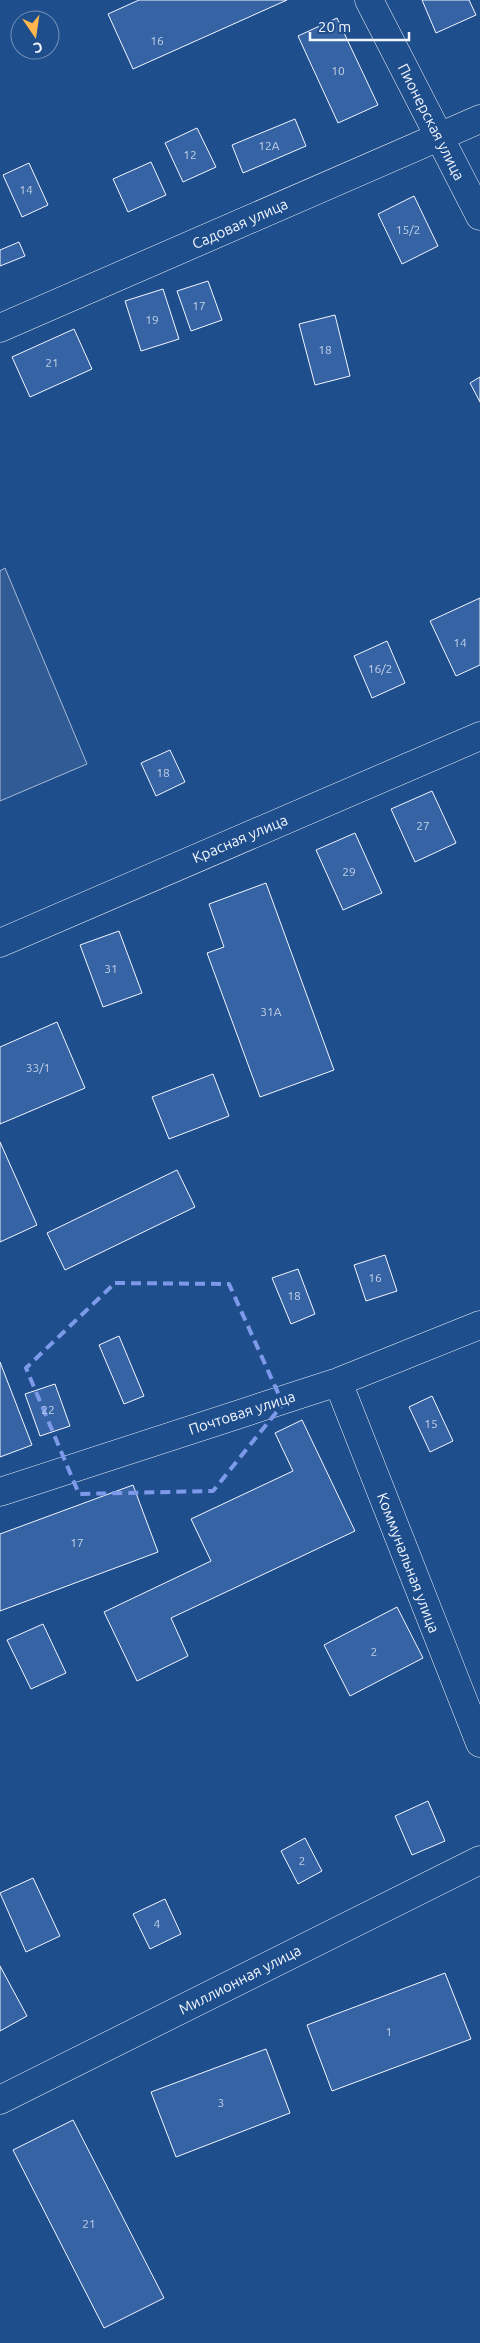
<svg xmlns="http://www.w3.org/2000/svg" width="480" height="2343" font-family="Ubuntu,sans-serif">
<rect width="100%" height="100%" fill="#1f4e8c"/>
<path fill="#305b95" stroke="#a8bbd7" d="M5,568l82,196 -87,37v-230z"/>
<path fill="#3563a3" stroke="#f2f6ff" d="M139,0h148l-154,69 -25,-55z
M422,0h47l7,15 -40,18z
M337,18l41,87 -40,18 -40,-87z
M295,119l11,27 -63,27 -11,-28z
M197,128l19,39 -33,15 -18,-39z
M151,162l15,33 -38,17 -15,-33z
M29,163l19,42 -26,12 -19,-42z
M414,196l24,50 -36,18 -24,-50z
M19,242l6,14 -25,10v-16z
M208,281l14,39 -31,11 -14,-40z
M163,289l16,50 -38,12 -16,-50z
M335,315l15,61 -35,9 -16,-61z
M74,329l18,40 -62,28 -18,-40z
M480,377v25l-10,-19z
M480,598v67l-24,11 -26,-55z
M387,641l18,42 -33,15 -18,-42z
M170,750l15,32 -29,14 -15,-33z
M432,791l24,52 -41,19 -24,-53z
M355,833l27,60 -39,17 -27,-60z
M266,883l68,187 -74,27 -53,-144 17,-6 -15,-43z
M119,931l23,62 -39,14 -23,-62z
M57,1022l28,66 -85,36v-77z
M213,1074l16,42 -60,23 -17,-42z
M0,1142l37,83 -37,17z
M177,1170l18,37 -130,63 -18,-37z
M385,1255l12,36 -31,10 -12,-36z
M298,1269l17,45 -24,10 -19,-46z
M119,1336l25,60 -20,8 -25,-59z
M0,1362l32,83 -32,12z
M55,1384l15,42 -30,10 -15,-42z
M432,1396l21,45 -23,11 -21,-45z
M302,1420l53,111 -184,87 17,38 -51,25 -33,-69 107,-51 -20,-42 102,-48 -18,-38z
M133,1485l25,67 -158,59v-77z
M397,1607l26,51 -73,38 -26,-51z
M43,1624l23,49 -35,16 -24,-49z
M428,1801l17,40 -33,14 -17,-39z
M305,1838l17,33 -24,13 -17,-33z
M33,1878l27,58 -34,16 -26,-59z
M165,1899l16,35 -31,15 -17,-35z
M0,1966l27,50 -27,15z
M445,1973l26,66 -139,52 -25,-66z
M266,2049l24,64 -114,44 -25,-65z
M73,2120l91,178 -60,30 -91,-178z"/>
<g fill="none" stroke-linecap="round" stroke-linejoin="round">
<defs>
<path id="street" d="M369,0l111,216
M0,328l480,-209
M338,1382l142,361
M0,1492l338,-110 142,-57
M0,2100l480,-240"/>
<path id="secondary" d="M0,943l480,-207"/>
</defs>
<use href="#street" stroke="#f2f6ff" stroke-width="29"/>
<use href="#secondary" stroke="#f2f6ff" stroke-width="29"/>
<use href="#street" stroke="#1f4e8c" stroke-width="28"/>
<use href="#secondary" stroke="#1f4e8c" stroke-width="28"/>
</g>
<path fill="none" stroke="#7d9aea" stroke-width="4" stroke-dasharray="10 6" stroke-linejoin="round" d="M115,1283l114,1 54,120 -70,87 -134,3 -53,-126z"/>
<g text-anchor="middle" stroke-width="4" stroke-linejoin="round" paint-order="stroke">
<g font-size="12" fill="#c3d1e8">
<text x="157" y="45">16</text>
<text x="338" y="75">10</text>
<text x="269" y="150">12А</text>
<text x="190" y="159">12</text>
<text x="26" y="194">14</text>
<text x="408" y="234">15/2</text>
<text x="199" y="310">17</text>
<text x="152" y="324">19</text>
<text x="325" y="354">18</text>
<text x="52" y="367">21</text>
<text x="460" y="647">14</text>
<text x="380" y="673">16/2</text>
<text x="163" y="777">18</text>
<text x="423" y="830">27</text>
<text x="349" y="876">29</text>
<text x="111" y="973">31</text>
<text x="271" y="1016">31А</text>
<text x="38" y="1072">33/1</text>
<text x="375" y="1282">16</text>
<text x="294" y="1300">18</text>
<text x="48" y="1414">22</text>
<text x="431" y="1428">15</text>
<text x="77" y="1547">17</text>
<text x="374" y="1656">2</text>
<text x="302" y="1865">2</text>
<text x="157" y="1928">4</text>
<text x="389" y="2036">1</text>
<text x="221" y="2107">3</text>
<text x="89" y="2228">21</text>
</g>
<g font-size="15" fill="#f2f6ff" stroke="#1f4e8c">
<text transform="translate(431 122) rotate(63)" y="5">Пионерская улица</text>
<text transform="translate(240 224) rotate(-24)" y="5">Садовая улица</text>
<text transform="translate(240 839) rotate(-23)" y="5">Красная улица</text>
<text transform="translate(242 1413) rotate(-18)" y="5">Почтовая улица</text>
<text transform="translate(408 1563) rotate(69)" y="5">Коммунальная улица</text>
<text transform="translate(240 1980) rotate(-27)" y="5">Миллионная улица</text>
</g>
</g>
<g transform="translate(35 35) rotate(167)"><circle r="24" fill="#1f4e8c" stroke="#7391ba"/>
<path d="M0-4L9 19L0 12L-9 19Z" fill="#ffb74d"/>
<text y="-8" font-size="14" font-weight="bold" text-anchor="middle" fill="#f2f6ff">С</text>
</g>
<path d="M310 32v8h99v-8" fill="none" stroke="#f2f6ff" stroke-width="2.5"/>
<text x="318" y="32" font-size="15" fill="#f2f6ff" stroke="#1f4e8c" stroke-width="4" paint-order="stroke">20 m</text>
</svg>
